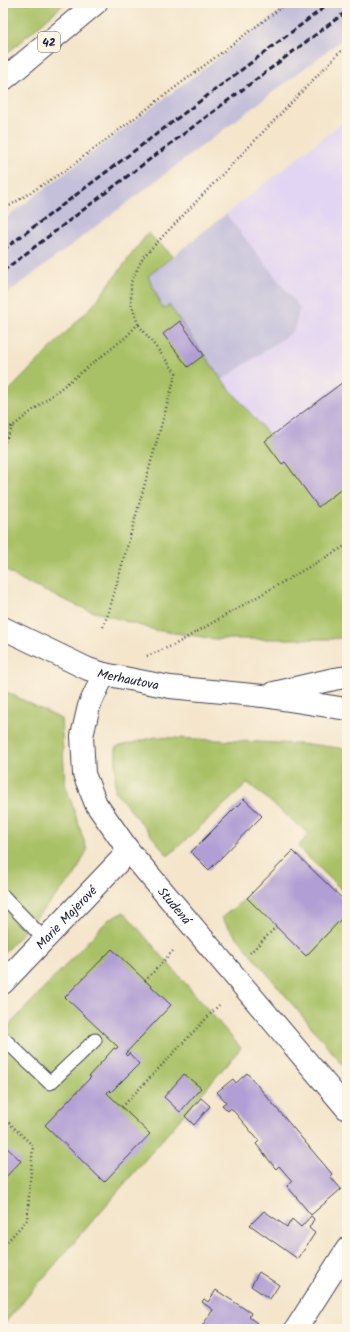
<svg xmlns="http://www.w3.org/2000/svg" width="350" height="1332" font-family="Kalam,sans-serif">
<rect width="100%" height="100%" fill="#fcf5e5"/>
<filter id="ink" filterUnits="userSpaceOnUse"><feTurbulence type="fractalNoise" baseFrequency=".025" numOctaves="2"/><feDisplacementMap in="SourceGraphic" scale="8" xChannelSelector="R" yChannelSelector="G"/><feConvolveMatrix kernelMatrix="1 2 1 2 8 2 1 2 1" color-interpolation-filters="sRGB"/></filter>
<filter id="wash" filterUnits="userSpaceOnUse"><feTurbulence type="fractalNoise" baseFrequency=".012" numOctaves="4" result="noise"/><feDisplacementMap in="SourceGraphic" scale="16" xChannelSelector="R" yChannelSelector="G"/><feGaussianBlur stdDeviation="0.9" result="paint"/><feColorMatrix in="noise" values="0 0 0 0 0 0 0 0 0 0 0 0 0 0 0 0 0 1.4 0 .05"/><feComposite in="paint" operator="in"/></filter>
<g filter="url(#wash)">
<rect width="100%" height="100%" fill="#f4e5cb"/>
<path fill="#e2d4f3" d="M347,119v363l-27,21 -50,-67 -48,-56 72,-49 6,-22 -74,-95z"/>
<path fill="#c5c0da" d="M291,3h56v33l-344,261v-77z
M226,214l74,94 -6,23 -72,49 -18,-24 -41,-47 -15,-33z"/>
<path fill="#a9c166" stroke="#667250" d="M3,3h62l-62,54z
M148,233l25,23 -25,20 15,33 6,-4 53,75 48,56 49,66 28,-20v155l-15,2h-117l-60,-9 -70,-21 -63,-28 -19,-13v-171l91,-93z
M3,690l58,29 4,64 22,67 -12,25 -72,79z
M156,737l161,8 30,4v146l-49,-48 11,-13 -61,-51 -80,73 -53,-65 1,-44z
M250,895l97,17v158l-126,-152z
M124,912l117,136 -238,277v-293l105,-112z"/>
<g id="blocks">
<path fill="#b19ed4" d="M180,321l24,34 -16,12 -25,-33z
M347,379v106l-29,22 -33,-45 -3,2 -17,-23z
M244,799l18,17 -53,54 -18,-18z
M293,851l54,52v10l-41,43 -59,-58z
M112,949l59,56 -46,49 2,2 2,-3 10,11 -28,28 -2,-2 -2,3 43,41 -46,48 -59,-57 46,-48 -2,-1 25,-28 2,1 2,-2 -53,-50z
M247,1073l85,101 -2,2 11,13 -30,26 -24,-29 5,-5 -13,-15 -3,3 -20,-25 3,-3 -28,-33 -3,3 -6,-6 4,-3 -9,-10 16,-13 3,4z
M184,1074l17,14 -21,24 -16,-15z
M201,1098l9,8 -16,19 -9,-9z
M3,1144l18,17 -18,19z
M264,1211l23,16 5,-8 9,8 10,-11 3,3 -5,9 6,5 -17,26 -48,-34z
M259,1272l20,13 -9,14 -19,-13z
M216,1290l35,23 -2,4 8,6 -4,6h-53l13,-19 -11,-8 2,-3 4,3z"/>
</g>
</g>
<g filter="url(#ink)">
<use href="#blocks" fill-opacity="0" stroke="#423f51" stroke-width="1"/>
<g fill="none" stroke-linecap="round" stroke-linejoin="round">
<defs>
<path id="lane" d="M3,896l42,44
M3,1038l47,45 45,-43"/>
<g id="street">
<path id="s1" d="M104,674l-15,32 -7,30 2,38 12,30 33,47 218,258"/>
<path id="s2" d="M3,983l126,-132"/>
<path d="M296,1329l51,-80"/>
</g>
<g id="secondary">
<path id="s3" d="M3,628l85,41 16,5 66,13 93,9 84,13"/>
<path d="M274,693l60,-14 13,-2"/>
</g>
<path id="highway" d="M3,80l93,-77"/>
</defs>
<use href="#lane" stroke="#423f51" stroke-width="15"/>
<use href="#street" stroke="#423f51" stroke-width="24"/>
<use href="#secondary" stroke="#423f51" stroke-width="24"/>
<use href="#highway" stroke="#423f51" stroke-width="24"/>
<path stroke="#423f51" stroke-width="2.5" stroke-dasharray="1 3" stroke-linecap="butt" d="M3,210l63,-40 221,-167
M3,430l10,-4 113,-89 12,-13 -7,-21v-21l12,-25 196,-204 8,-7
M3,445l10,-19
M103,627l6,-16 67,-238 -38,-49
M147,656l27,-11 173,-100
M250,953l26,-26
M145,981l28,-30
M122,1107l97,-102
M3,1117l30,29 -6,74 -24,26"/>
<use href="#lane" stroke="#fff" stroke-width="13"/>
<use href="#street" stroke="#fff" stroke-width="22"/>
<use href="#secondary" stroke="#fff" stroke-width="22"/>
<use href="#highway" stroke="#fff" stroke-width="22"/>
<path stroke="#22223b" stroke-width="3" stroke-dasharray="6 3" stroke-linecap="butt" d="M3,250l327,-247
M3,271l126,-96 218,-164"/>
</g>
</g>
<g text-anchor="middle" stroke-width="3" stroke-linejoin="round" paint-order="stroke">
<rect fill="#fcf5e5" stroke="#63616e" stroke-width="1" x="38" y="32" width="22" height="20" rx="3"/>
<g font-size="12" font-weight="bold" fill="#22223b">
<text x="49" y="46">42</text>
</g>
<g font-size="13" fill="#22223b" stroke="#fcf5e5">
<text dy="5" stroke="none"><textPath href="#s3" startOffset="136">Merhautova</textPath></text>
<text dy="5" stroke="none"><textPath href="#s1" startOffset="265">Studená</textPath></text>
<text dy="5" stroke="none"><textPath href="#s2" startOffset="91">Marie Majerové</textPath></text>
</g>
</g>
<rect width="350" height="1332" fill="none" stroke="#fcf5e5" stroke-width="16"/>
</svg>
